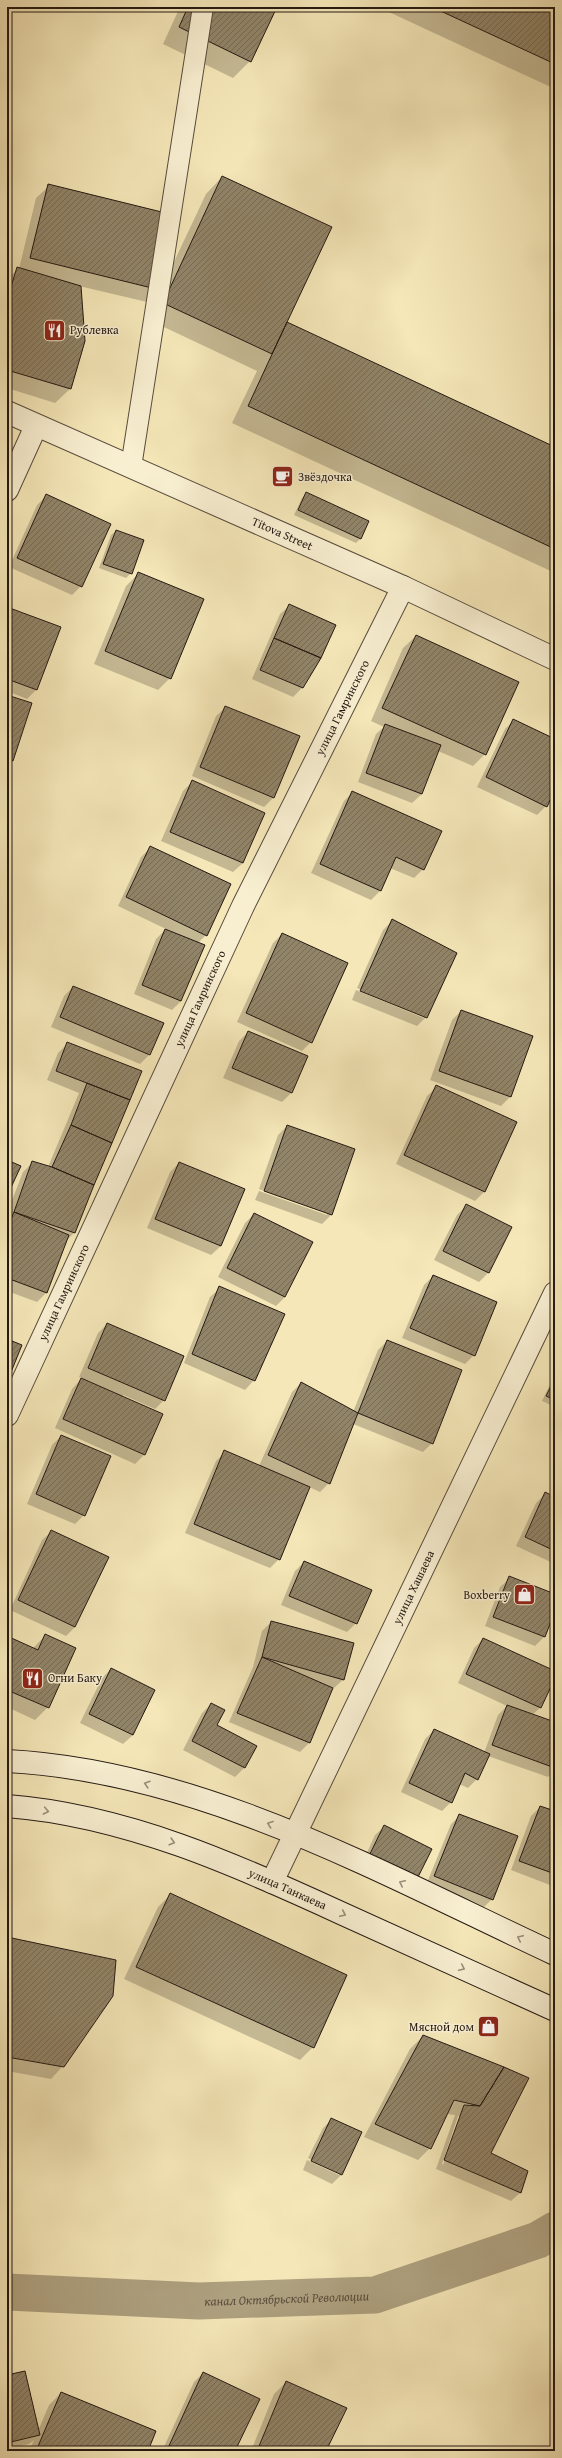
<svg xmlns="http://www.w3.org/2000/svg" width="562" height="2458" font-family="'Gentium Book Plus',serif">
<defs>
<pattern id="building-hatch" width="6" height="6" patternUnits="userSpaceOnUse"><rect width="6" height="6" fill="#918468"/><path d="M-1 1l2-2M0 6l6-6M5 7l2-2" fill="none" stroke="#766b54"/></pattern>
</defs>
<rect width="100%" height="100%" fill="#f5e7b8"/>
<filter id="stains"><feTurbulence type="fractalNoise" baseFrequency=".005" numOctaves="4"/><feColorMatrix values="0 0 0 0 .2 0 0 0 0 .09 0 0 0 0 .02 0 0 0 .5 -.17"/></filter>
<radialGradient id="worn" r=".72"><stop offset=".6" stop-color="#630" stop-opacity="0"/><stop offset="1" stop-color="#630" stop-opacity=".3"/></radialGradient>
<path fill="#0003" fill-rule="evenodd" d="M180,7h96l-26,54 -17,17 -70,-34z
M378,7h177v82z
M222,177l64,146 269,125v125l-323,-150 25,-52 -110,-52 59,-125z
M49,186l128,31 -30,85 -68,-16 -9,103 -15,14 -48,-15v-110l12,-9 17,-71z
M307,493l54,45 -5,5 -62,-28 8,-17z
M46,496l35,90 -9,9 -63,-28 28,-62z
M116,531l15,42 -5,5 -27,-10 12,-33z
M139,573l31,105 -12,12 -64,-26 32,-78z
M290,605l30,53 -18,30 -9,9 -41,-18 28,-65z
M7,608l29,82 -9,9 -20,-8z
M416,636l69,118 -12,12 -35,-15 -16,43 -10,9 -54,-21 18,-48 8,-7 -13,-6 32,-73z
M7,696l5,65 -5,5z
M226,707l47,91 -9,9 -72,-31 24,-60z
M514,720l41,20v47l-9,19 -9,9 -60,-28 28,-58z
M192,782l51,81 -10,9 -72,-31 22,-50z
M353,792l70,77 -9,9 -24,-10 -10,23 -9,9 -60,-27 33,-72z
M150,848l56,87 -8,8 -17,58 -9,9 -38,-16 22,-55 10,-10 -48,-23 23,-49z
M392,921l34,96 -9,9 -65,-26 4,-10 68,28v-3l-67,-27 26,-58z
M282,934l29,108 -9,9 -65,-29 36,-79z
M73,987l76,68 -9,9 -89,-37 13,-31z
M461,1011l71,26 -22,60 -9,9 -71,-26 22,-60z
M248,1032l59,24 -16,37 -9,9 -59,-24 16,-37z
M67,1044l74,28 -67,161 -8,8 -20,52 -9,9 -30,-11v-78l16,-41 9,-9 16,4 31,-74 -32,-13 11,-27z
M436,1087l79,36 -31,69 -9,9 -79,-37 31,-68z
M287,1126l67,23 -23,66 -9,9 -67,-24 4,-9 68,24v-2l-68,-24 19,-54z
M179,1163l42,83 -10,9 -64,-27 23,-56z
M466,1206l44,21 -22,46 -9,9 -45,-22 23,-45z
M254,1214l31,83 -9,9 -58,-29 27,-54z
M433,1276l41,79 -9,9 -63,-26 22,-53z
M220,1288l34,92 -9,10 -61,-27 26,-66z
M107,1324l57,76 -9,9 -32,-14 -1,2 39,17 -17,41 -9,9 -80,-36 17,-39 10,-11 -3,-1 19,-44z
M387,1341l45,102 -9,9 -70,-28 -24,59 -9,9 -11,-5 -30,72 -9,9 -85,-35 31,-72 9,-9 34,14 33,-74 9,-9 52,29 25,-62z
M555,1374v33l-13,-6z
M61,1436l23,79 -9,9 -48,-20 25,-59z
M545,1494l10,4v66l-39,-18 20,-43z
M52,1531l55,27 -32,69 -9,9 -56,-26 32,-70z
M304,1562l52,61 -9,9 -66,-27 14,-34z
M510,1578l45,17v14l-11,28 -9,9 -50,-20 15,-39z
M271,1622l73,57 -10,9h-2l-23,55 -9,9 -71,-30 24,-55 9,-36z
M45,1636l3,71 -13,13 -28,-13v-70l26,11z
M483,1639l72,33 -15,36 -8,7 23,8v47l-7,7 -60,-21 -11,23 -9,9 -9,-4 -8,18 -9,9 -41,-19 24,-53 9,-9 50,23 14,-38 9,-9 -49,-23 16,-35z
M111,1669l22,66 -10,9 -43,-21 22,-45z
M211,1704l4,22 41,20 -12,22 -9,9 -52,-27 19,-37z
M540,1807l15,5v75l-44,-17 20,-54z
M460,1815l32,84 -9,9 -57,-23 25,-61z
M385,1826l30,55 -55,-13 15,-33z
M170,1895l143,152 -13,13 -176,-81 34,-72z
M7,1938l56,128 -12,13 -44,-8z
M423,2036l81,32 -14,85 31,39 -10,9 -75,-32 19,-54 -8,-1 -17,34 -12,12 -54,-23 46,-88zM458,2116h2l-17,49 -1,-1z
M332,2119l9,56 -9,9 -29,-14 4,-10 32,15v-2l-31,-15 15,-30z
M203,2373l31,78h-72l32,-69z
M7,2376l31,55 11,-26 12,-12 86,58h-118l5,-11 -5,4 -22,5z
M286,2382l39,69h-74l23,-57z"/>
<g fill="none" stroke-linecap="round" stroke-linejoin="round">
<path stroke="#aea180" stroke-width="37" id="s1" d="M7,2292l192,9 176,-6 163,-55 17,-10"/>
</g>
<path fill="url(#building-hatch)" stroke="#241912" d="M188,7h89l-26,55 -72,-35z
M432,7h123v57z
M222,176l110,51 -60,127 -109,-51z
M48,184l130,32 -18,74 -130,-32z
M17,267l64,19 4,55 -14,48 -64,-19v-70z
M287,322l268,125v102l-307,-143z
M306,492l63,29 -8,18 -63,-29z
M46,494l65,30 -29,63 -65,-29z
M116,530l28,10 -12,34 -29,-10z
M138,572l66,27 -33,80 -66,-28z
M289,604l47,21 -15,33 -47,-20z
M7,607l54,20 -24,63 -30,-11z
M416,635l103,47 -33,73 -104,-47z
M274,638l47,20 -18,30 -43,-18z
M7,695l25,8 -19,58 -6,-2z
M225,706l75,30 -26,62 -74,-31z
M513,719l42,20v51l-8,17 -61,-30z
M385,724l56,21 -19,49 -56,-21z
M192,780l73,33 -22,50 -73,-31z
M352,791l90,40 -18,39 -28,-13 -15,34 -61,-27z
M150,846l81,38 -24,52 -81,-39z
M392,919l65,34 -30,65 -67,-27z
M165,929l40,16 -24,56 -39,-16z
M282,933l66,30 -36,80 -66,-30z
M73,986l91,37 -14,32 -90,-38z
M461,1010l72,26 -22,61 -72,-26z
M248,1031l60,25 -16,37 -60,-25z
M67,1042l75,29 -12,29 -74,-29z
M87,1083l43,17 -18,43 -41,-18z
M436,1085l81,37 -32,70 -81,-37z
M71,1125l41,18 -18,42 -42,-18z
M287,1125l68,24 -23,66 -68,-24z
M7,1160l14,6 -14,30z
M32,1161l20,6 42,18 -19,48 -61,-21z
M179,1162l66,27 -24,57 -66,-27z
M466,1204l46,23 -23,46 -46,-22z
M14,1212l55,23 -22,58 -40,-15v-49z
M254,1213l59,29 -28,55 -58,-29z
M433,1275l64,27 -22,54 -65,-28z
M219,1286l66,28 -30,67 -63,-27z
M107,1323l77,33 -19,45 -77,-33z
M7,1339l15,6 -15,37z
M387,1340l75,30 -29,74 -75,-31z
M81,1378l82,36 -18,41 -82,-36z
M555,1378v22l-9,-4z
M301,1382l57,31 -28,71 -62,-29z
M61,1435l50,21 -26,60 -49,-22z
M224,1450l86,37 -30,73 -86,-36z
M545,1492l10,5v54l-30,-14z
M51,1530l58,27 -34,70 -57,-27z
M304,1561l68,29 -15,34 -68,-28z
M509,1576l46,18v17l-10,26 -52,-20z
M271,1621l83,22 -10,37 -82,-23z
M45,1634l31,14 -27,60 -42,-18v-54l31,14z
M483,1638l72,33v7l-14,30 -75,-34z
M262,1657l71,31 -23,55 -73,-30z
M111,1668l44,22 -22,45 -44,-21z
M211,1703l14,7 -8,15 40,21 -12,22 -53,-27z
M507,1705l48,17v46l-63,-23z
M434,1729l56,25 -12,26 -13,-7 -13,30 -43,-20z
M540,1806l15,5v63l-36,-13z
M459,1814l59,22 -25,64 -59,-24z
M384,1825l48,24 -16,32 -48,-23z
M170,1893l177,82 -33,73 -178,-81z
M7,1937l109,23 -3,36 -49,71 -57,-10z
M423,2035l81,32 -24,39 -26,-6 -23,49 -56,-25z
M504,2067l25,11 -38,75 37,18 -7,22 -77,-33 20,-55 16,1z
M331,2118l31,14 -20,43 -31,-14z
M25,2371l15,64 -29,7 -4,-18v-49z
M203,2372l57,27 -25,52h-61l-6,-3z
M286,2381l61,27 -21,43h-69z
M61,2392l95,39 -8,20h-112z"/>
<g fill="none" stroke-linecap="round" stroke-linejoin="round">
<defs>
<path id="service" d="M131,467l72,-460"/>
<g id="minor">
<path id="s2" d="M7,412l396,175 152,72"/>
<path d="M7,490l29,-64"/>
<path id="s3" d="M7,1415l236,-509 160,-319"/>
<path id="s4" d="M272,1882l283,-589"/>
</g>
<g id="secondary">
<path d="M7,1761c194,10 376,113 548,193"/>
<path id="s5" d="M7,1806c118,9 230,59 336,108 70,32 141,64 212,96"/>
</g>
</defs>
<use href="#service" stroke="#584c3c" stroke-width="22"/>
<use href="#minor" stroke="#584c3c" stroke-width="24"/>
<use href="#secondary" stroke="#241912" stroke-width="24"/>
<use href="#service" stroke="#f8efd1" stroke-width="20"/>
<use href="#minor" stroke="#f8efd1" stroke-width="22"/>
<use href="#secondary" stroke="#f8efd1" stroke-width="22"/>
</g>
<defs><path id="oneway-chevron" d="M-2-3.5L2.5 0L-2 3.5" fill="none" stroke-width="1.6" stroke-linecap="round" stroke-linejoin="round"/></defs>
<g stroke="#998f7b">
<use href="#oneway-chevron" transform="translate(147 1784) rotate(-163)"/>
<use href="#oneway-chevron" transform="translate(46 1811) rotate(11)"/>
<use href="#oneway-chevron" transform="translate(270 1824) rotate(-160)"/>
<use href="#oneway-chevron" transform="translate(172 1842) rotate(16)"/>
<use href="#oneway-chevron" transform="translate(402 1883) rotate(-155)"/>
<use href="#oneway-chevron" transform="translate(343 1914) rotate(25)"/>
<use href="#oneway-chevron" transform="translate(520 1938) rotate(-155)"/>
<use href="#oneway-chevron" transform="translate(462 1968) rotate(25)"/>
</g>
<defs>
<symbol id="restaurant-square" viewBox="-11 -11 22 22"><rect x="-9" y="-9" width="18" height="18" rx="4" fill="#8f2418" stroke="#f8efd1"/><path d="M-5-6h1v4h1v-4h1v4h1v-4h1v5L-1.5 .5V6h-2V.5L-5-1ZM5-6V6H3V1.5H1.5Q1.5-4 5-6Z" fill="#fff"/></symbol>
<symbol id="cafe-square" viewBox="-11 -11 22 22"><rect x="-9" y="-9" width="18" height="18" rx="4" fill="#8f2418" stroke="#f8efd1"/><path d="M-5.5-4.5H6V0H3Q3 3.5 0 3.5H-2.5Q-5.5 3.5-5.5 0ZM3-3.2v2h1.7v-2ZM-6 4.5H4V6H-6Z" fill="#fff"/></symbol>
<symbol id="shop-square" viewBox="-11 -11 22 22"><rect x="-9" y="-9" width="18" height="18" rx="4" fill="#8f2418" stroke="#f8efd1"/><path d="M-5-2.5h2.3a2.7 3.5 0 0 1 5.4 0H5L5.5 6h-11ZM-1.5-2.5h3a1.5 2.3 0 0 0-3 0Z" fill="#fff"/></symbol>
</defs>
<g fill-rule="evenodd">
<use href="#restaurant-square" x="42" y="318" width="25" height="25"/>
<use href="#cafe-square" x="270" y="464" width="25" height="25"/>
<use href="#shop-square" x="512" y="1582" width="25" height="25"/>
<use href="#restaurant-square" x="20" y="1666" width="25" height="25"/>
<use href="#shop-square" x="476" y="2014" width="25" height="25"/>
</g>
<g text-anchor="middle" stroke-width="3" stroke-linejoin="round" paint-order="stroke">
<g font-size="12" fill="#241912" stroke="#f8efd1" text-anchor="start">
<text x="70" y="334">Рублевка</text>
<text x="298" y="481">Звёздочка</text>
<text x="510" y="1599" text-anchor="end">Boxberry</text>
<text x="48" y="1682">Огни Баку</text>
<text x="474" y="2031" text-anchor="end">Мясной дом</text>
</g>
<g font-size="12" fill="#241912" stroke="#f8efd1">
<text dy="4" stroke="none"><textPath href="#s2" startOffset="301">Titova Street</textPath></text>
<text dy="4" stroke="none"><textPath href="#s3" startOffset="783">улица Гамринского</textPath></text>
<text dy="4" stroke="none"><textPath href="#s3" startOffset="459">улица Гамринского</textPath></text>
<text dy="4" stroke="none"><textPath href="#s3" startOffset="135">улица Гамринского</textPath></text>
<text dy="4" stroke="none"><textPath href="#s4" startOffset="327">улица Хашаева</textPath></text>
<text dy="4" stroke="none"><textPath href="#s5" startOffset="294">улица Танкаева</textPath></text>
</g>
<g font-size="13" font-style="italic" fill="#5b4f3e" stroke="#f8efd1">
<text dy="5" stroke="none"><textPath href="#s1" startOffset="280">канал Октябрьской Революции</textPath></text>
</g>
</g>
<rect width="562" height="2458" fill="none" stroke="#f5e7b8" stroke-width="24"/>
<rect x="8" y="8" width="546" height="2442" fill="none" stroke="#241912" stroke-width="2"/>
<rect x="12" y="12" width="538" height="2434" fill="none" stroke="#241912"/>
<rect width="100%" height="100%" filter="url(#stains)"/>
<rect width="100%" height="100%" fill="url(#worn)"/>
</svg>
